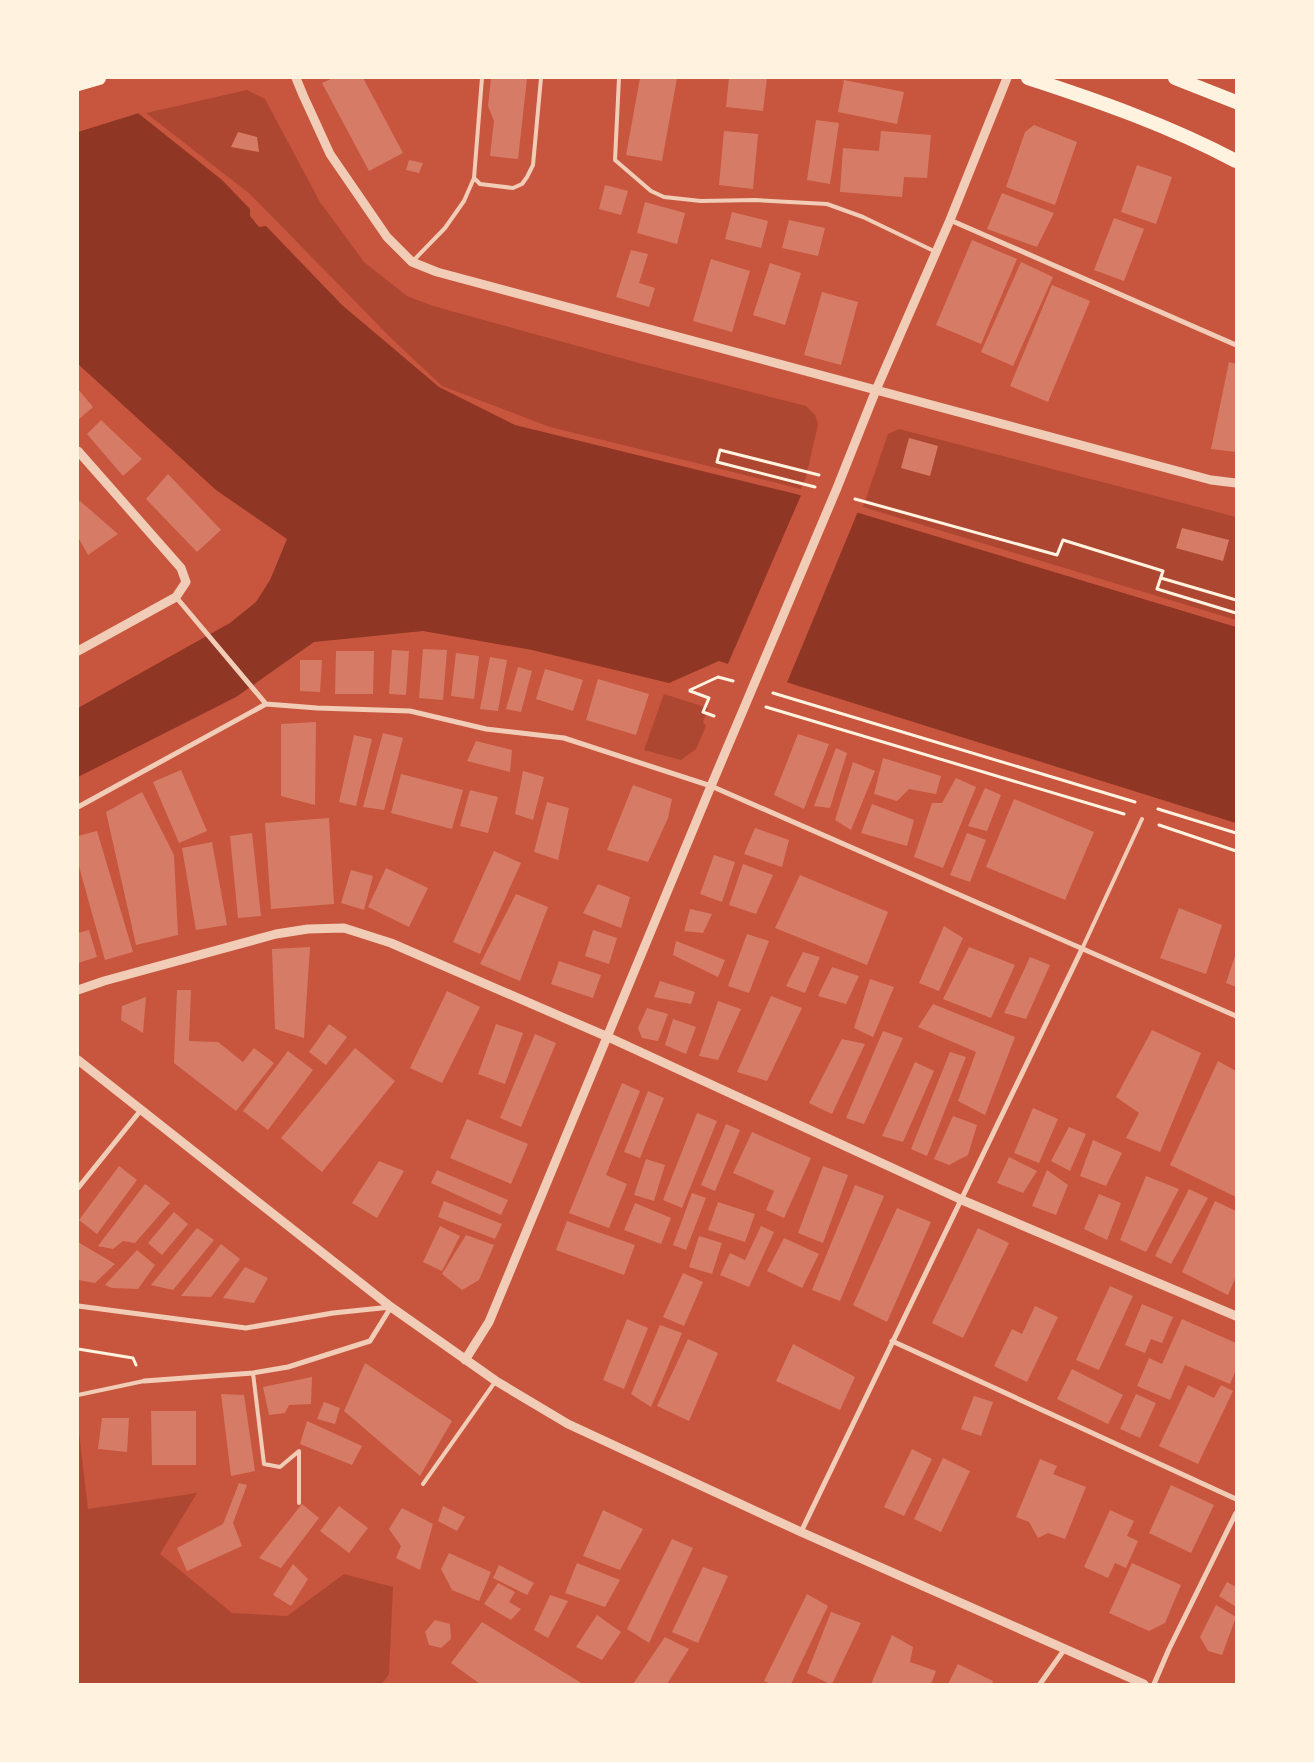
<svg xmlns="http://www.w3.org/2000/svg" width="1314" height="1762" font-family="Helvetica,sans-serif">
<rect width="100%" height="100%" fill="#c8553d"/>
<path fill="#ae4732" d="M247,90l18,9 55,103 44,60 43,34 26,10 206,57 167,43 9,9 3,9 -12,53 -5,12 -251,-62 -108,-41 -51,-48 -141,-144 -104,-81z
M899,429l337,88v103l-373,-113 25,-73z
M664,694l44,14 -5,14 3,4 -10,23 -15,11 -37,-10z
M78,1424l10,85 109,-16 -37,61 72,59 55,3 57,-42 49,13 -4,87 -7,10h-304z"/>
<path fill="#8f3625" d="M78,78h16l128,102 28,29v7l9,11 7,-1 76,79 97,82 76,38 281,69 440,133v196l-517,-162 -50,22 -137,-33 -109,-19 -109,11 -78,55 -158,80v-69l152,-85 26,-21 14,-22 17,-41 -71,-49 -138,-126z"/>
<path fill="#c8553d" d="M78,78h20l33,26 8,9 -61,19z
M802,493l57,16 -73,176 -59,-19z"/>
<path fill="#d67c66" d="M333,78h30l40,75 -34,18 -47,-88z
M491,78h36l-9,81 -28,-3 4,-35 -6,-15z
M640,78h37l-15,83 -36,-6z
M729,78h38l-4,33 -37,-4z
M844,80l60,12 -7,32 -59,-12z
M816,120l23,3 -9,61 -23,-4z
M1034,125l43,17 -22,63 -49,-18 19,-55z
M724,131l34,3 -5,55 -34,-4z
M881,131l50,4 -4,43 -23,-1 -2,20 -62,-5 3,-44 36,3z
M238,132l19,5 2,15 -28,-5z
M409,160l14,3 -4,10 -13,-3z
M1137,165l35,12 -16,47 -35,-12z
M605,185l23,6 -7,24 -22,-6z
M1002,193l52,20 -17,34 -50,-18z
M645,202l40,11 -8,31 -40,-11z
M732,212l36,9 -7,27 -36,-9z
M1114,218l30,11 -20,52 -30,-11z
M789,220l36,8 -7,28 -36,-8z
M972,240l45,19 -36,85 -45,-19z
M631,250l17,4 -9,29 16,5 -6,19 -33,-10z
M711,259l39,12 -18,61 -39,-11z
M1021,262l32,15 -40,89 -32,-14z
M770,263l31,10 -16,52 -32,-10z
M1052,285l38,16 -42,101 -38,-16z
M822,292l36,10 -17,63 -37,-10z
M1229,362l7,2v88l-25,-3z
M78,389l15,18 -15,13z
M101,420l41,39 -19,17 -36,-42z
M909,438l29,8 -8,30 -29,-8z
M168,474l53,56 -24,22 -51,-53z
M80,501l38,33 -30,21 -10,-18v-34z
M1182,528l47,12 -6,21 -47,-13z
M423,649l24,1 -4,50 -24,-2z
M392,650l17,1 -3,44 -17,-1z
M336,651h38l-1,43h-38z
M456,653l23,3 -5,43 -23,-3z
M490,657l17,3 -9,51 -18,-2z
M300,660h22l-2,32 -20,-1z
M518,667l14,4 -11,41 -15,-3z
M545,669l38,11 -10,31 -37,-12z
M598,679l51,15 -13,41 -50,-15z
M316,722l-1,83 -34,-9v-72z
M383,733l20,5 -19,72 -21,-3z
M798,734l31,10 -25,65 -30,-14z
M354,735l18,4 -16,67 -17,-4z
M476,741l36,9 -2,22 -43,-11z
M836,748l11,5 -17,55 -16,-2z
M883,758l58,18 -5,18 -27,-5 -12,12 -23,-7z
M853,762l22,9 -24,59 -16,-10z
M181,770l26,61 -28,12 -26,-61z
M523,771l21,6 -11,43 -18,-6z
M401,774l62,16 -11,39 -61,-16z
M956,778l20,9 -33,81 -29,-11 18,-54h10z
M633,785l39,14 -4,19 -20,44 -41,-12z
M985,788l16,7 -14,36 -19,-5z
M470,790l28,7 -10,36 -28,-7z
M142,792l32,63 4,80 -42,10 -30,-133z
M1014,799l80,33 -29,68 -79,-33z
M547,802l22,6 -11,52 -24,-8z
M872,804l42,16 -7,26 -46,-13z
M329,818l5,86 -63,5 -6,-86z
M755,828l34,12 -7,27 -38,-13z
M97,831l36,121 -28,8 -27,-97v-27z
M252,833l9,83 -23,2 -8,-82z
M967,833l19,7 -16,42 -20,-7z
M212,842l15,83 -31,5 -14,-82z
M494,851l27,12 -41,91 -27,-12z
M714,855l21,7 -13,40 -22,-8z
M743,864l30,11 -17,39 -27,-9z
M386,868l42,20 -19,39 -41,-20z
M351,870l22,6 -9,34 -23,-7z
M800,875l88,37 -21,53 -92,-37z
M598,884l32,13 -9,31 -38,-15z
M516,894l32,13 -28,74 -40,-17z
M1179,908l43,17 -16,49 -46,-16z
M690,909l22,5 -9,19 -19,-2z
M944,926l19,12 -24,53 -20,-8z
M89,930l8,27 -19,6v-30z
M593,930l24,8 -8,26 -24,-8z
M747,934l22,7 -20,52 -21,-7z
M676,941l49,19 -7,17 -45,-22z
M310,947l-6,91 -29,-9 -3,-80z
M969,947l46,18 -24,53 -48,-19z
M803,952l17,5 -15,36 -19,-7z
M1236,953v34l-10,-4z
M1030,957l20,8 -24,54 -22,-6z
M559,961l42,14 -8,23 -42,-14z
M832,967l27,9 -13,28 -28,-8z
M870,979l24,8 -21,50 -19,-9z
M660,981l35,11 -4,12 -37,-7z
M177,990h14l-2,51 29,1 25,20 11,-14 20,15 -38,48 -62,-48z
M447,991l33,16 -38,76 -32,-15z
M771,996l31,12 -35,73 -30,-9z
M146,997l-3,36 -22,-13 1,-14z
M718,1001l23,8 -23,51 -19,-4z
M933,1004l82,33 -30,78 -27,-14 18,-49 -58,-25z
M647,1008l21,6 -10,27 -16,-3 -4,-10z
M673,1019l23,8 -10,27 -21,-9z
M329,1024l18,13 -21,28 -17,-13z
M496,1024l27,9 -18,51 -27,-10z
M1152,1030l49,23 -41,99 -34,-14 13,-25 -23,-16z
M883,1031l20,7 -39,86 -18,-6z
M535,1034l21,9 -35,84 -21,-9z
M842,1039l23,5 -33,70 -23,-11z
M355,1048l40,33 -73,91 -41,-34z
M288,1051l25,19 -45,60 -25,-19z
M950,1052l16,5 -39,99 -16,-7z
M1218,1061l18,10v126l-66,-32z
M915,1062l19,9 -31,71 -21,-6z
M622,1083l18,8 -34,84 21,9 -18,44 -40,-15z
M648,1091l16,7 -24,60 -16,-6z
M1033,1108l25,11 -19,44 -25,-10z
M697,1113l20,8 -35,87 -19,-8z
M953,1116l24,9 -9,30 -19,10 -15,-6z
M467,1119l61,25 -17,40 -61,-26z
M726,1124l14,6 -25,61 -14,-6z
M1069,1127l17,7 -16,37 -19,-10z
M752,1132l59,26 -27,60 -18,-8 8,-19 -41,-18z
M1093,1140l29,13 -16,33 -26,-10z
M1009,1157l28,14 -14,22 -26,-10z
M646,1159l19,6 -11,36 -20,-6z
M379,1161l25,10 -27,47 -25,-15z
M119,1166l18,14 -40,54 -18,-14z
M823,1166l25,9 -25,68 -25,-10z
M437,1170l71,30 -7,15 -70,-32z
M1047,1170l21,15 -12,30 -24,-9z
M1146,1176l33,13 -33,63 -26,-12z
M145,1184l25,19 -35,40 -12,-2 -10,8 -15,-3z
M855,1185l29,11 -44,105 -28,-11z
M1189,1189l19,9 -37,66 -16,-8z
M692,1193l14,5 -20,52 -13,-5z
M1099,1194l22,9 -14,37 -23,-11z
M444,1201l58,23 -7,15 -57,-22z
M1215,1201l21,10v65l-8,19 -46,-23z
M718,1202l37,12 -10,28 -37,-12z
M635,1203l36,15 -10,26 -37,-14z
M897,1208l34,14 -44,100 -34,-17z
M174,1212l14,12 -26,31 -14,-12z
M567,1221l68,24 -11,30 -68,-25z
M440,1226l20,10 -18,35 -19,-9z
M761,1226l13,6 -25,55 -29,-12 10,-22 15,7z
M197,1228l17,12 -41,50 -22,-5z
M978,1228l31,15 -46,95 -31,-15z
M466,1235l28,10 -15,35 -17,10 -20,-16z
M699,1236l23,7 -10,31 -23,-7z
M784,1238l35,16 -17,34 -35,-17z
M78,1242l37,22 -20,19 -17,-3z
M221,1244l19,15 -29,38 -30,-1z
M137,1250l18,15 -17,24 -26,-1 -7,-3z
M245,1267l23,11 -14,25 -31,-5z
M683,1273l20,9 -19,44 -21,-9z
M1110,1286l23,10 -34,74 -23,-10z
M1142,1304l31,13 -11,26 -11,-4 -6,14 -20,-8z
M1035,1306l23,11 -31,65 -33,-16 18,-37 10,5z
M627,1319l21,9 -24,61 -21,-9z
M1182,1319l54,24v27l-6,14 -45,-19 -15,35 -33,-14 12,-28 13,6z
M660,1325l22,8 -31,74 -20,-13z
M688,1339l30,14 -29,68 -32,-15z
M793,1344l62,33 -15,33 -64,-29z
M365,1363l87,58 -32,55 -76,-65z
M1072,1369l51,26 -15,29 -51,-25z
M312,1377l-1,27 -22,1 -4,8 -16,2 -6,-28z
M1188,1385l26,13 7,-13 12,6 -35,73 -39,-18z
M221,1394l23,1 11,76 -24,5z
M1136,1394l20,9 -16,35 -20,-9z
M974,1396l19,6 -12,34 -20,-7z
M324,1402l16,6 -5,16 -18,-5z
M151,1411h45v54h-44z
M102,1418h27l-2,34 -29,-3z
M307,1421l55,25 -10,19 -52,-21z
M912,1449l20,10 -28,57 -20,-9z
M943,1458l27,13 -29,61 -27,-13z
M1040,1459l17,7 -4,8 33,13 -21,52 -17,-6 -10,5 -9,-16 -13,-5z
M239,1483l8,2 -14,38 9,23 -55,25 -10,-23 46,-24z
M1171,1485l43,20 -23,48 -42,-20z
M302,1504l17,14 -38,50 -22,-10z
M339,1506l29,22 -19,25 -29,-22z
M443,1506l22,11 -8,14 -19,-10z
M402,1508l31,16 -13,46 -24,-12 5,-12 -12,-17z
M603,1510l40,19 -23,41 -37,-14z
M1110,1510l24,11 -7,15 11,5 -12,27 -11,-5 -7,15 -24,-11z
M672,1539l21,9 -44,95 -22,-14z
M449,1553l42,19 -12,29 -27,-11 -11,-21z
M577,1563l43,17 -15,27 -40,-14z
M1132,1563l49,22 -16,38 -16,8 -40,-18z
M293,1564l15,15 -17,27 -18,-11z
M499,1565l35,18 -7,12 -34,-17z
M703,1567l25,9 -30,67 -26,-11z
M1227,1582l9,5v20l-17,-11z
M498,1583l17,9 -6,10 12,7 -10,11 -27,-16z
M807,1594l21,12 -37,78h-20l-7,-3z
M550,1595l18,6 -20,37 -14,-8z
M1216,1605l20,12 -14,38 -14,-4 -8,-14z
M831,1612l30,11 -29,61h-2l-23,-11z
M597,1615l24,17 -19,28 -26,-13z
M435,1620l15,4 1,15 -10,9 -12,-3 -4,-13z
M482,1622l101,62h-103l-29,-21z
M892,1635l21,12 -3,15 26,9 -5,13h-60z
M665,1637l24,12 -22,35h-34z
M958,1664l35,17 -1,3h-44z"/>
<g fill="none" stroke-linecap="round" stroke-linejoin="round">
<path stroke="#fff3e0" stroke-width="3" d="M815,487l-98,-25 3,-12 99,25
M855,499l202,56 6,-15 100,31 -6,18 79,24
M1161,578l75,22
M690,690l28,-13 15,4
M690,691l19,7 -6,14 11,4
M773,693l362,109
M766,707l358,107
M1158,809l78,24
M1159,825l77,26
M78,1349l55,9 3,7"/>
<path stroke="#f1ccb7" stroke-width="4" d="M482,78l-8,100 6,6 33,4 9,-4 5,-7 6,-12 8,-87
M619,78l-4,82 36,31 13,6 37,4 54,-1 72,4 36,13 73,35
M412,262l33,-34 19,-27 10,-23
M1082,949l60,-130
M253,1373l11,91 16,3 19,-16v52
M78,1395l66,-14
M423,1484l72,-102"/>
<path stroke="#f1ccb7" stroke-width="5" d="M950,220l286,125
M176,597l90,107
M78,807l188,-103 51,4 93,3 76,18 78,9 147,48 525,230
M78,1188l63,-78
M78,1306l168,22 87,-15 58,-6
M892,1341l344,158
M144,1381l109,-8 35,-6 82,-26 21,-34
M801,1532l281,-583
M1040,1684l24,-34
M1154,1684l15,-35 67,-136"/>
<path stroke="#f1ccb7" stroke-width="9" d="M296,78l7,17 27,59 57,83 25,25 25,10 774,208 25,3
M78,451l103,117 5,14 -10,15 -98,54
M78,990l26,-9 172,-47 32,-5 36,-1 47,15 217,94 354,163 274,116
M78,1060l313,247 105,74 72,43 233,108 343,152
M465,1360l24,-38 222,-536 126,-298 39,-98 74,-170 57,-142"/>
<path stroke="#fff3e0" stroke-width="14" d="M1028,78c71,23 142,48 208,83
M1175,78l61,24
M78,84l21,-6"/>
</g>
<rect width="1314" height="1762" fill="none" stroke="#fff3e0" stroke-width="158"/>
</svg>
